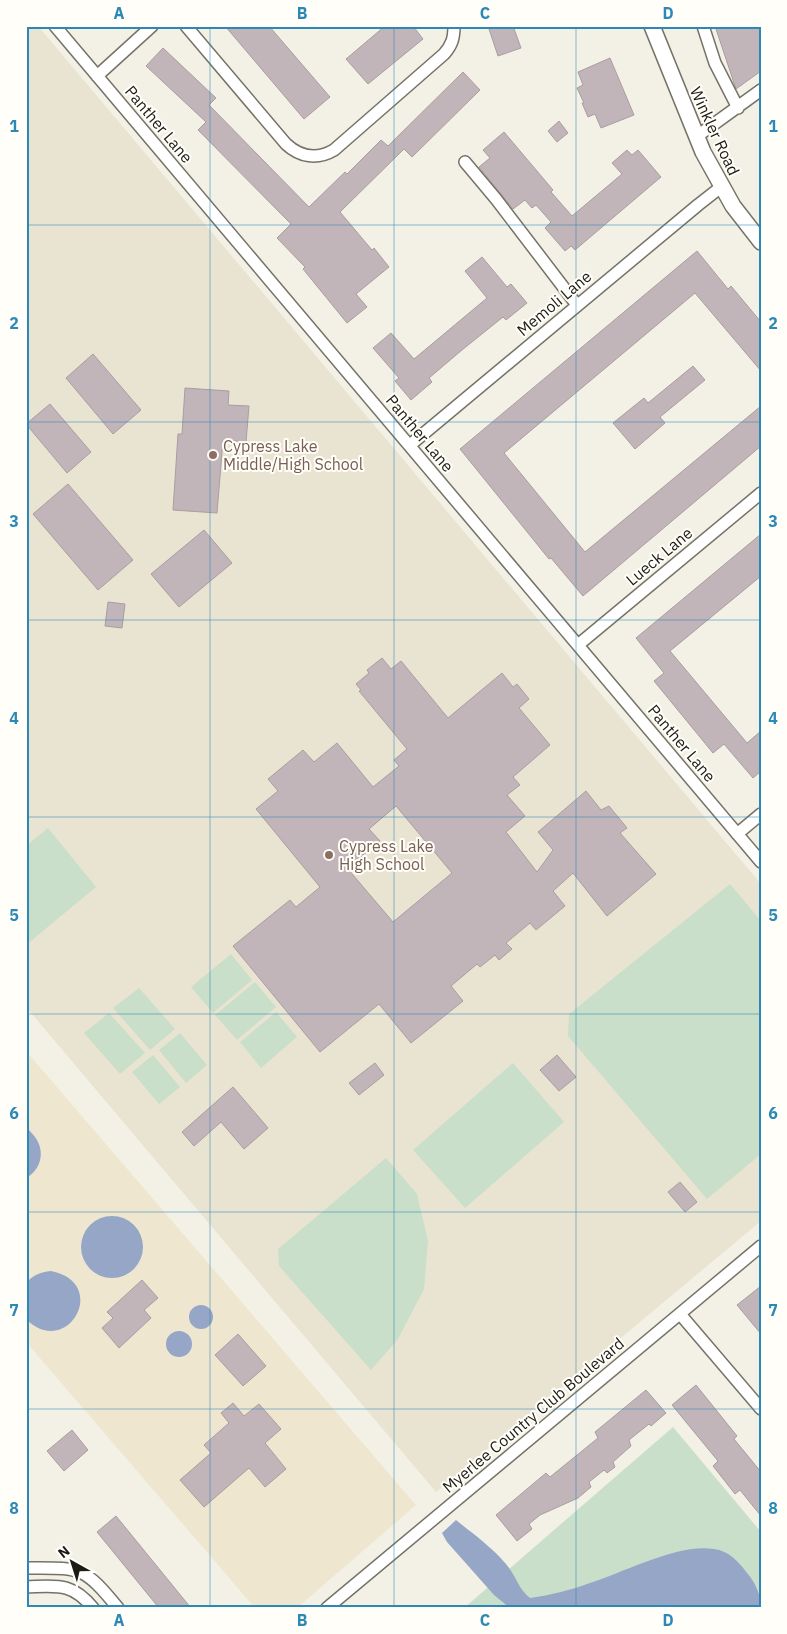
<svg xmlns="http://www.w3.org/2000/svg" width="787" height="1634" font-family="'IBM Plex Sans',sans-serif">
<rect width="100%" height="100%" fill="#f3f1e5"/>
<path fill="#e9e4d1" d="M26,26h12l723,858v337l-325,271 -410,-485z"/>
<path fill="#efe6d0" d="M26,1051l390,454 -119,103h-42l-229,-266z"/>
<path fill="#c9dfca" d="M48,828l48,59 -70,58v-99z
M730,884l31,37v233l-54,45 -139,-163 1,-22z
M231,954l21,26 -39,33 -22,-26z
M255,982l21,25 -39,33 -22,-25z
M139,988l36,41 -25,21 -37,-42z
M276,1012l21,25 -36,31 -21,-26z
M109,1013l36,40 -25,21 -36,-41z
M180,1033l27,32 -21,18 -27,-33z
M153,1055l27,32 -21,17 -27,-32z
M513,1063l51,59 -99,86 -52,-58z
M386,1158l31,36 11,47 -4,48 -26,50 -27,31 -92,-104 -1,-17z
M673,1427l88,105v76h-297z"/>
<path fill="#96a6c6" d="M26,1127c4,4 8,8 11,13 8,14 3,30 -11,38z
M81 1247a31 31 0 1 1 62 0a31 31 0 1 1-62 0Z
M51,1271c60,12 16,89 -25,48v-36c7,-8 14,-11 25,-12z
M189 1317a12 12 0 1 1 24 0a12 12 0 1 1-24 0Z
M166 1344a13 13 0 1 1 26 0a13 13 0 1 1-26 0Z
M456,1520c17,14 36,27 50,44 11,13 11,23 24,34 21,-3 41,-8 60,-15 34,-11 89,-40 124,-34 15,2 24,12 33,24 8,9 14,22 14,35h-251l-16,-13 -47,-53 -5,-9z"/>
<path fill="#c2b5b9" stroke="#aa9da1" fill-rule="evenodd" d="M225,26h44l61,71 -26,22z
M385,26h28l10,13 -55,45 -22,-25z
M488,26h25l8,22 -23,8z
M715,26h46v45l-25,18z
M163,48l53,50 -7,7 100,102 36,-35 2,2 34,-34 7,6 75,-74 17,18 -68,67 -8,-8 -64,63 32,38 2,-2 15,19 -33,27 11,13 -20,16 -44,-54 2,-2 -28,-29 14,-14 -93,-94 8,-8 -60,-56z
M610,58l24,57 -33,13 -6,-14 -7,3 -6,-14h2l-7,-15 6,-3 -5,-13z
M559,121l9,12 -11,9 -9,-11z
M504,132l49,58 -2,2 21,24 50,-42 -10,-11 15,-13 5,5 6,-5 23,27 -86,73 -4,-4 -6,5 -20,-23 6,-6 -15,-17 -4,3 -7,-8 -12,9 -34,-42 11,-9 -7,-8z
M697,251l31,38 3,-3 30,36v49l-66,-78 -191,160 81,99 176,-146v40l-178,150 -32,-38 -2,1 -89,-110z
M482,257l25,30 4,-3 16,19 -21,17 -3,-3 -41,33 -33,28 3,4 -21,18 -16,-19 4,-3 -26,-30 18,-15 23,26 73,-61 -22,-27z
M93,354l48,56 -28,24 -47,-56z
M693,366l12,14 -45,37 5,6 -30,26 -22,-26 31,-25 4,5z
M185,388l44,3 -1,14 21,1 -3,36 -23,-2 -6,73 -44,-3 5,-76h4z
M50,404l41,48 -24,21 -41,-49z
M68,484l65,76 -35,30 -65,-76z
M204,530l28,33 -53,44 -28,-33z
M761,534v42l-91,75 77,92 14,-12v40l-8,7 -29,-34 -11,9 -59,-72 10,-8 -28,-35z
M108,602l17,2 -3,24 -17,-2z
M382,658l9,11 10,-8 47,57 54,-45 11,14 4,-3 12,15 -10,9 31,37 -37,32 7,8 -13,10 18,21 -19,16 31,40 16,-22 -15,-18 48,-41 15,19 8,-4 18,22 -7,5 36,41 -49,42 -34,-43 -20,18 12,15 -29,24 -6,-7 -24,20 6,6 -13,11 -4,-5 -15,12 -3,-3 -26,22 12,15 -52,42 -32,-39 -59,48 -87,-106 57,-46 6,7 24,-20 -64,-78 22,-18 -10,-12 35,-29 11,12 23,-19 36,44 26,-21 -5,-6 13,-11 -48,-58 2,-1 -5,-6 13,-11 -2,-3zM396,806l56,67 -59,49 -46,-54 33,-27 -11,-12z
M557,1055l19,22 -17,14 -19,-21z
M375,1063l9,12 -25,20 -10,-12z
M233,1087l35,41 -24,21 -23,-27 -27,24 -12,-14z
M680,1182l17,20 -12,10 -17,-20z
M142,1280l16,18 -14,12 7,8 -32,30 -17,-20 11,-10 -6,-6z
M761,1286v48l-24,-29z
M238,1334l28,32 -23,20 -28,-31z
M696,1385l41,51 -3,3 27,33v44l-21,-26 -5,4 -22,-28 5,-5 -46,-56z
M646,1390l20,23 -15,13 -2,-2 -20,16 2,6 -18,16 2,5 -8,6 -3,-3 -15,12 2,5 -13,11 -38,17 -11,9 3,5 -15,12 -21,-26 50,-42 4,4 48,-39 -3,-6z
M233,1403l11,13 15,-12 22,25 -16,14 21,26 -21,18 -16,-19 -45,39 -24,-27 31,-27 -7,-8 25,-22 -8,-10z
M72,1430l16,20 -24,21 -17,-20z
M116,1516l75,92h-32l-62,-76z"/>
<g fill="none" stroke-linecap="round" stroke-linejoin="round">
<defs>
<path id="minor" d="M55,26l706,836
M186,26l100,118c14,13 31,16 48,6l110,-96c8,-9 10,-16 10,-28
M703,26l12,37 23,45
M97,76l55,-50
M696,137l65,-47
M465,162l31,37 81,106
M410,445l288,-240 23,-18
M578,645l183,-152
M737,834l24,-20
M680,1314l81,95
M26,1568c54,0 57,-3 92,40
M26,1587c31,-1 46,-5 67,21
M327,1608l434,-362"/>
<path id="tertiary" d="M652,26l51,126 30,54 28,36"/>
</defs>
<use href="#minor" stroke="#757368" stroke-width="14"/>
<use href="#tertiary" stroke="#757368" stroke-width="18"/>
<use href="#minor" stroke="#fff" stroke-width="11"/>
<use href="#tertiary" stroke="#fff" stroke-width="15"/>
</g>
<path fill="none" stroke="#2c89b6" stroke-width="1" stroke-opacity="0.55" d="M210,26v1582M394,26v1582M576,26v1582M26,225h735M26,422h735M26,620h735M26,817h735M26,1014h735M26,1212h735M26,1409h735"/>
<g fill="#8d6e63" stroke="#fffef9" stroke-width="2">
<circle cx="213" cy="455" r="5"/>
<circle cx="329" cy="855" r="5"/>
</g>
<g text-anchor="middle" stroke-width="4" stroke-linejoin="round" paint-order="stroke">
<g font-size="16" fill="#1c1b16" stroke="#fffef9">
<text transform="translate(159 124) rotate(50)" y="6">Panther Lane</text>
<text transform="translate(715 131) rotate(65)" y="6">Winkler Road</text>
<text transform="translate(554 303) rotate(-40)" y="6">Memoli Lane</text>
<text transform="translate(420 433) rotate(50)" y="6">Panther Lane</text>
<text transform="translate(659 556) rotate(-40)" y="6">Lueck Lane</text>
<text transform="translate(682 743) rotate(50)" y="6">Panther Lane</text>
<text transform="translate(533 1415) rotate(-40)" y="6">Myerlee Country Club Boulevard</text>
</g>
<g font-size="16" fill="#785e54" stroke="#fffef9" text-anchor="start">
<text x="223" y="452">Cypress Lake<tspan x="223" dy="18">Middle/High School</tspan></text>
<text x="339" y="852">Cypress Lake<tspan x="339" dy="18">High School</tspan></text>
</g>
</g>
<rect width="787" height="1634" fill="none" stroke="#fffef9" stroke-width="55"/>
<g transform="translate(72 1562) rotate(321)" stroke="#fffef9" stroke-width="4" paint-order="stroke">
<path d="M0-4L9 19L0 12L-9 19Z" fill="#1c1b16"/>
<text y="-8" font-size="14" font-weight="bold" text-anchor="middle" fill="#1c1b16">N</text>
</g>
<rect x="28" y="28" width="732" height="1578" fill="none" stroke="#2c89b6" stroke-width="2"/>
<g font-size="16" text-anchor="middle" font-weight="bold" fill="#2c89b6">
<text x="119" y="19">A</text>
<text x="302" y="19">B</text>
<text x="485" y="19">C</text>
<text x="668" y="19">D</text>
<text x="14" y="132">1</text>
<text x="773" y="132">1</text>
<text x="14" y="329">2</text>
<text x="773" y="329">2</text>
<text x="14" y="527">3</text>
<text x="773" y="527">3</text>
<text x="14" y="724">4</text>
<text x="773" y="724">4</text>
<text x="14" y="921">5</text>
<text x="773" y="921">5</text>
<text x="14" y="1119">6</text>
<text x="773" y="1119">6</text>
<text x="14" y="1316">7</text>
<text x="773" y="1316">7</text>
<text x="14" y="1514">8</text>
<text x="773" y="1514">8</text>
<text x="119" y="1626">A</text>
<text x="302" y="1626">B</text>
<text x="485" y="1626">C</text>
<text x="668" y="1626">D</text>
</g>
</svg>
